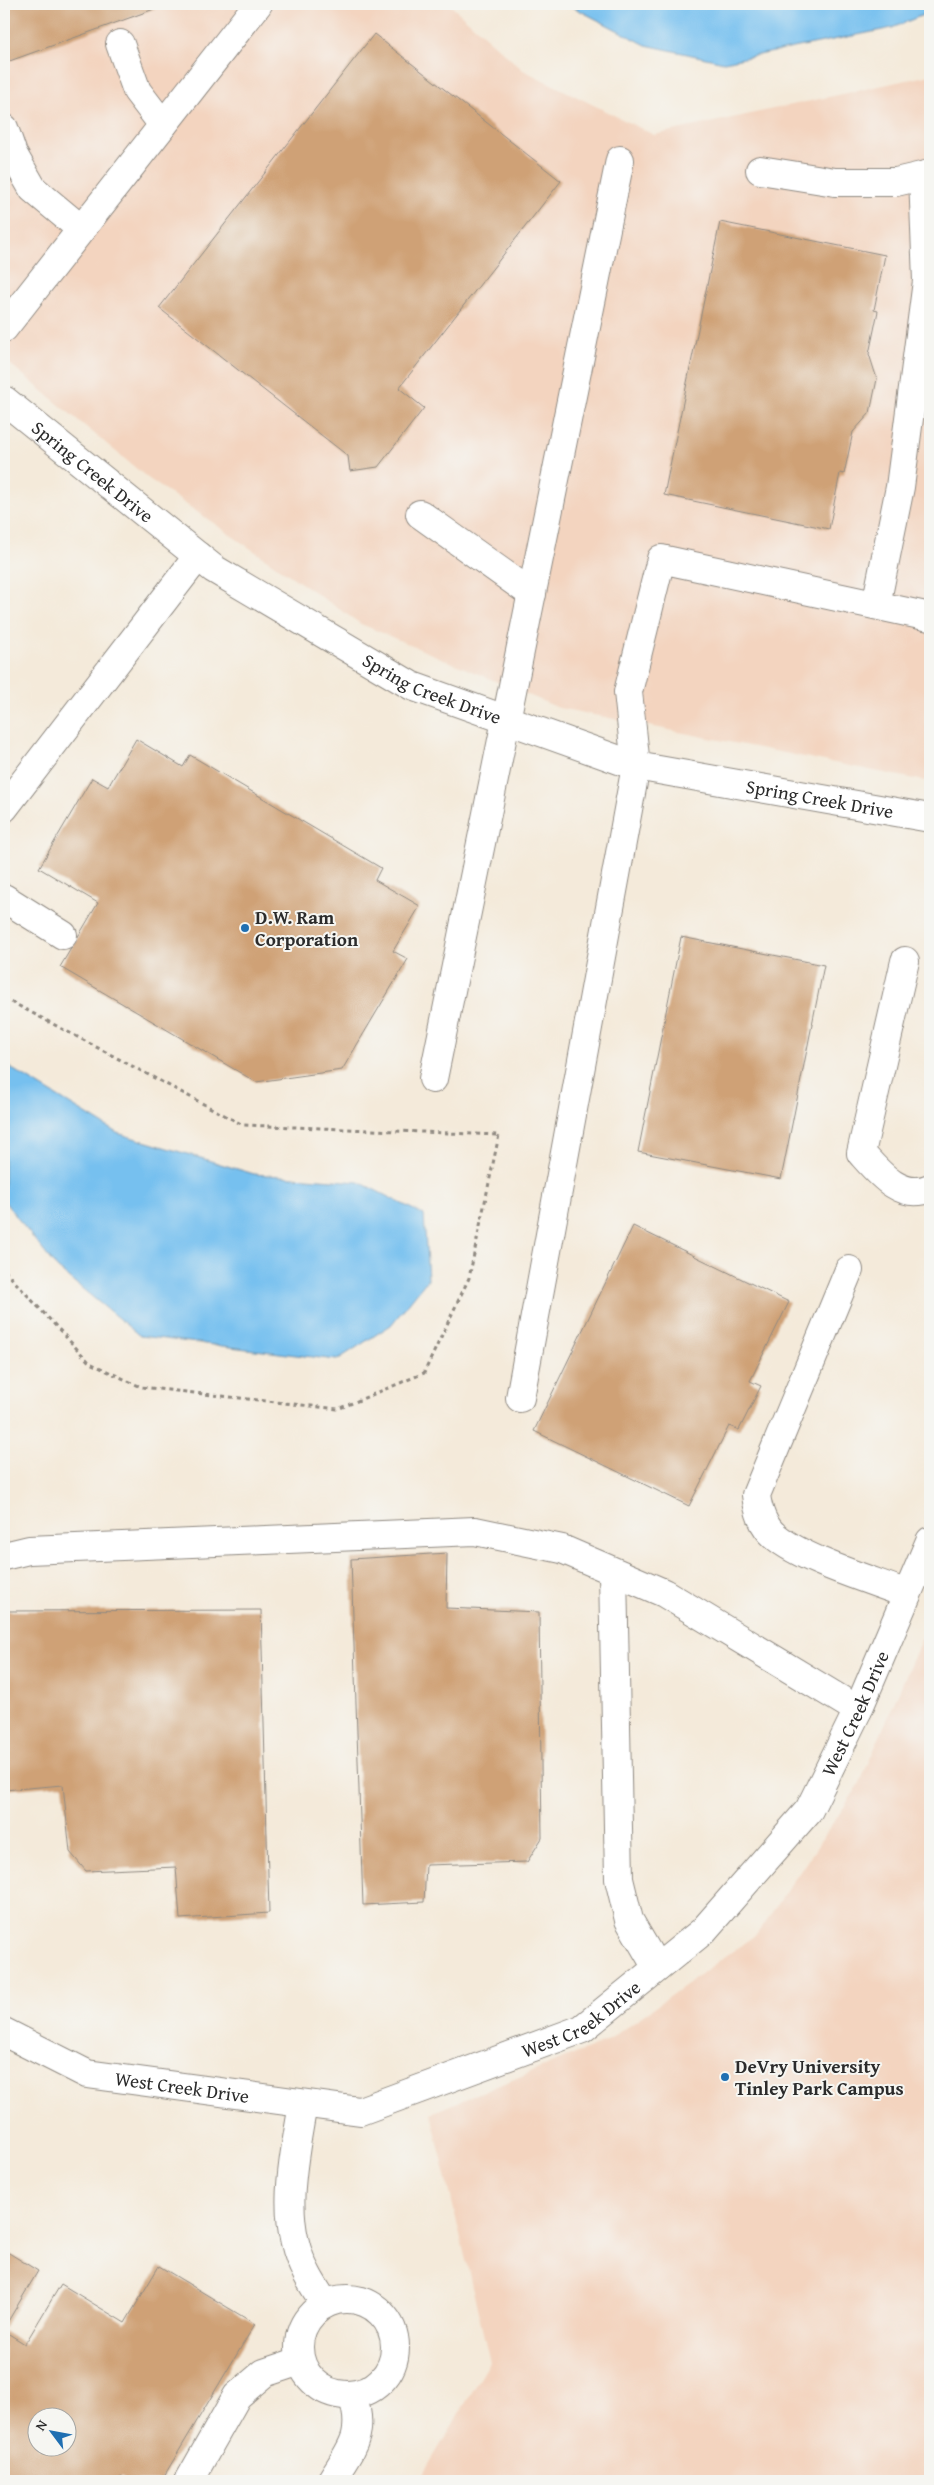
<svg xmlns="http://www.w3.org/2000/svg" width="934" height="2485" font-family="'Gentium Book Plus',serif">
<rect width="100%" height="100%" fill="#f6f6f2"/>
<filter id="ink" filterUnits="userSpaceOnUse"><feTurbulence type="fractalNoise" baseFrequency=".02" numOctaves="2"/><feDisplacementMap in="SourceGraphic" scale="10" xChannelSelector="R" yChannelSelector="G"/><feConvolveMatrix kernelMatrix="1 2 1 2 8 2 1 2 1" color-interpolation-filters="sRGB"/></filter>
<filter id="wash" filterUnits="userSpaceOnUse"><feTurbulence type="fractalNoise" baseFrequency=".0096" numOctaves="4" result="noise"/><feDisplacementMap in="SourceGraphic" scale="20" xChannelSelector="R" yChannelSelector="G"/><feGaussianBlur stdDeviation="1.12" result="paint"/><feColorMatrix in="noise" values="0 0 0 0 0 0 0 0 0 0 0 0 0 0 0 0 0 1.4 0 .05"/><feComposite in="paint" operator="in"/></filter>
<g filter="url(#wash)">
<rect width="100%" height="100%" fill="#f4eada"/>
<path fill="#f3d4bf" d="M4,4h445l74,66 131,65 276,-60v707l-371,-74 -198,-84 -212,-145 -145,-120z
M930,1619v862h-511l71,-119 -59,-249 176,-72 151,-108 101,-148z"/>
<path fill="#76c0ef" stroke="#50768d" d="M567,4h363v8l-38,16 -168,34 -78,-17z
M4,1064l113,69 137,41 105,8 65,33 4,64 -37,46 -54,35 -197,-24 -83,-68 -53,-67z"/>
<g id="blocks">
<path fill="#cfa176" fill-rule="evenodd" d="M4,4h164l-164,59z
M374,34l187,147 -162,207 25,20 -46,59 -28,4 -2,-15 -189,-148z
M720,222l165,33 -11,55 4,1 -9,43 8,25 -7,34 -17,19 -9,42 -4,-1 -11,56 -165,-34z
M136,739l47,28 7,-12 191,113 -6,12 45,26 -27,45 15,8 -66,111 -86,12 -196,-115 38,-64 -59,-35 53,-90 16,9z
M681,937l143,28 -43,214 -143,-27z
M633,1226l156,76 -39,79 11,5 -22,44 -10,-4 -40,80 -155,-75z
M447,1553l-1,55 93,4 3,226 -15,24 -101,3 -2,37 -61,3 -12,-346z
M261,1610l8,303 -89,6 -4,-52 -90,4 -16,-19 -7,-67 -59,5v-179z
M4,2250l34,21 -34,57z
M159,2266l96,58 -94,157h-33l-7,-4 -2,4h-115v-150l21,13 36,-60 64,39zM38,2418h30v30h-30z"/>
</g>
</g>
<g filter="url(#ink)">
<use href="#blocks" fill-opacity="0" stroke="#908a82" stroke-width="1"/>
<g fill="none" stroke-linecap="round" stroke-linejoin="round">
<defs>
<g id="minor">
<path d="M120,44l17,47 26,34"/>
<path d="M4,128l9,26 20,35 48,40"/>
<path d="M760,170l75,12h61l34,-8"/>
<path d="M4,328l254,-324"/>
<path id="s1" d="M4,400l210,169 198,117 224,80 294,52"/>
<path d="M420,514l112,80"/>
<path d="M876,605l24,-118 27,-206 -4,-105"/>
<path d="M4,808l194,-252"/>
<path d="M4,898l59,37"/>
<path d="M905,961l-44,192c17,19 40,48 69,35"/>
<path d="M433,1079l187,-919"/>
<path d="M849,1270l-93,225c2,15 6,30 19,41 28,24 96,44 132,58"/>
<path d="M520,1398l116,-632 -8,-74 33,-133 269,58"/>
<path d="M4,1556l25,-6 446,-19 87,18 102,44 194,117"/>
<path d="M613,1572l6,307 10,41 28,48"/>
<path id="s2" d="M4,2032l83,42 273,37 222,-82 121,-98 106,-121 49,-100 72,-169"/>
<path d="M303,2104c-9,55 -25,117 4,170 5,10 12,20 18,30"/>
<circle cx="347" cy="2347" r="48"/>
<path d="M189,2481l48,-85 27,-23 36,-12"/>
<path d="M331,2481c20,-33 35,-46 21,-86"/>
</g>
</defs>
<use href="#minor" stroke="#908a82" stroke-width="30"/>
<path stroke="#908a82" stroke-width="3" stroke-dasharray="4 4" stroke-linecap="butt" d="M4,998l239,127 256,10 -30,143 -45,95 -86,36 -197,-22 -51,-24 -86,-93"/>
<use href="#minor" stroke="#fff" stroke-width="28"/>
</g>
</g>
<g fill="#1f6fb2" stroke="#f6f6f2" stroke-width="2">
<circle cx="245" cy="928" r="5"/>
<circle cx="725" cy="2077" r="5"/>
</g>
<g text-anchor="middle" stroke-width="4" stroke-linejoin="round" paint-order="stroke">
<g font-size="19" fill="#2b2b2b" stroke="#f6f6f2">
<text dy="7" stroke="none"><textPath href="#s1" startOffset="114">Spring Creek Drive</textPath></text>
<text dy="7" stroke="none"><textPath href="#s1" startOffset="519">Spring Creek Drive</textPath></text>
<text dy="7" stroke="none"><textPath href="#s1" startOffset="924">Spring Creek Drive</textPath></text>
<text dy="7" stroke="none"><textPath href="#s2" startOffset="1029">West Creek Drive</textPath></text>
<text dy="7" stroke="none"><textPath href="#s2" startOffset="609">West Creek Drive</textPath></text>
<text dy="7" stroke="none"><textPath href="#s2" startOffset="189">West Creek Drive</textPath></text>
</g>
<g font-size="19" font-weight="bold" fill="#2b2b2b" stroke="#f6f6f2" text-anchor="start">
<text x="255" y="924">D.W. Ram<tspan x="255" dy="22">Corporation</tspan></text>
<text x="735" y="2073">DeVry University<tspan x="735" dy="22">Tinley Park Campus</tspan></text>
</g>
</g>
<rect width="934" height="2485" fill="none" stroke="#f6f6f2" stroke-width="20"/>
<g transform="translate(52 2432) rotate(302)"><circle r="24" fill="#f6f6f2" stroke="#a5a5a2"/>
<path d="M0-4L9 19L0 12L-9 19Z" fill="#1f6fb2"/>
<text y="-8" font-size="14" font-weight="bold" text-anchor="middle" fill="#2b2b2b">N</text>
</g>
</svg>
